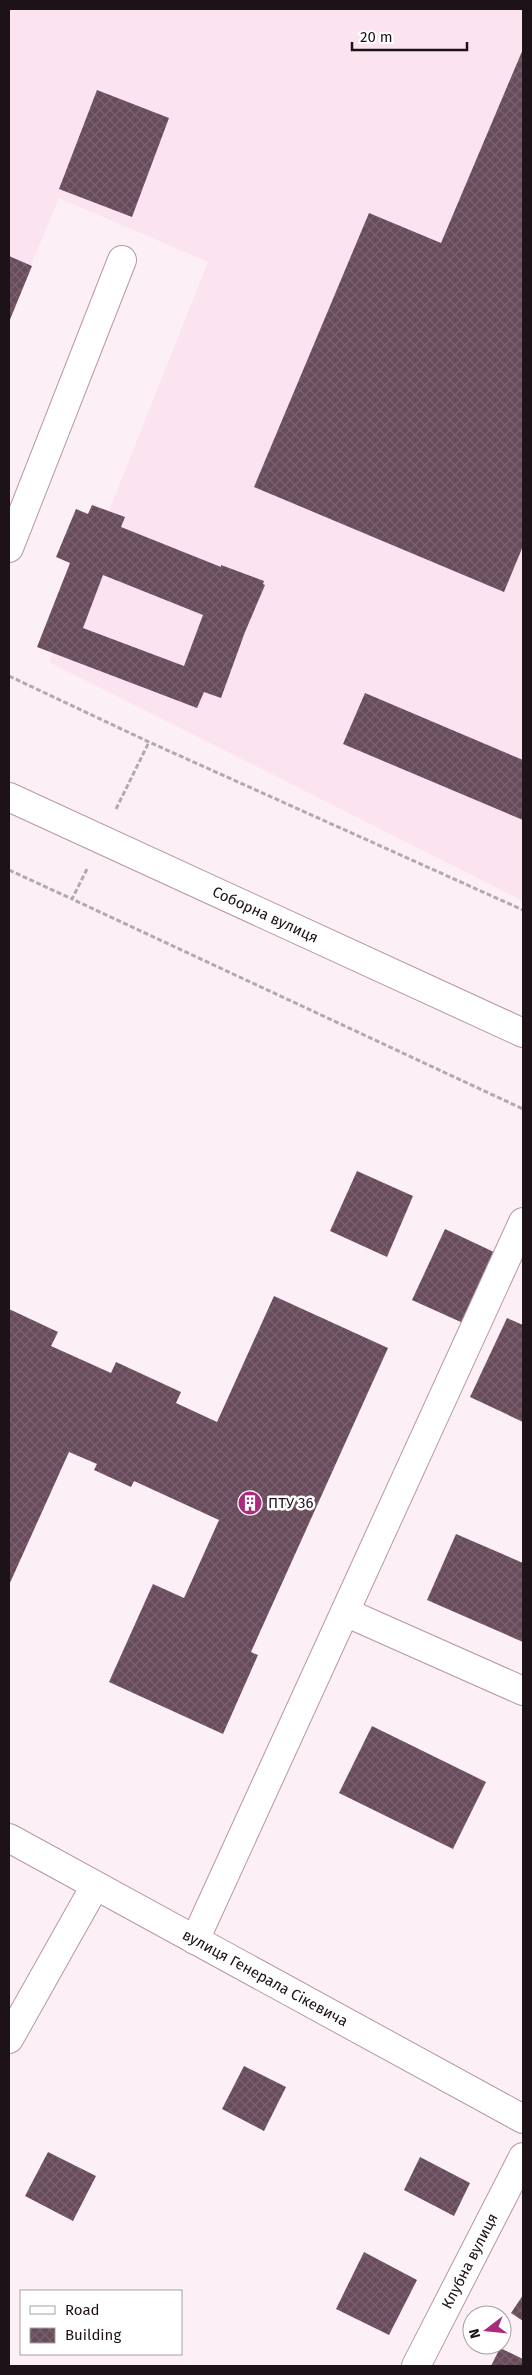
<svg xmlns="http://www.w3.org/2000/svg" width="532" height="2375" font-family="'Fira Sans',sans-serif">
<defs>
<pattern id="building-cross-hatch" width="8" height="8" patternUnits="userSpaceOnUse" patternTransform="scale(1.25)"><rect width="8" height="8" fill="#684c5b"/><path d="M0 0l8 8M0 8l8-8" fill="none" stroke="#79626e"/></pattern>
</defs>
<rect width="100%" height="100%" fill="#fdeff6"/>
<path fill="#fbe3ef" d="M9,9h514v892l-474,-239 159,-400 -149,-64 -50,120z"/>
<path fill="url(#building-cross-hatch)" fill-rule="evenodd" d="M523,49v497l-19,46 -250,-105 115,-274 72,30z
M97,90l72,28 -37,99 -73,-28z
M9,256l23,10 -23,56z
M92,505l33,12 -4,10 100,40v-2l43,16 -1,3 2,1 -20,47 -24,66 -17,-6 -7,16 -160,-61 33,-84 -14,-6 20,-48 12,5zM103,575l100,40 -19,51 -101,-38z
M365,693l158,67v60l-180,-76z
M357,1171l56,25 -26,61 -57,-26z
M445,1229l51,24 -33,70 -51,-23z
M274,1296l114,52 -137,304 7,3 -35,79 -114,-52 44,-98 31,14 35,-78 -85,-39 -3,6 -37,-17 3,-6 -28,-12 -60,133v-276l49,23 -7,14 60,27 5,-11 65,30 -5,11 41,19z
M507,1318l16,7v97l-53,-25z
M456,1534l67,29v79l-96,-42z
M372,1726l114,56 -33,67 -114,-56z
M244,2066l42,21 -22,44 -42,-22z
M48,2152l48,24 -23,45 -48,-25z
M420,2157l50,26 -16,33 -50,-26z
M364,2252l53,28 -28,55 -53,-26z
M523,2295v26l-12,-8z
M500,2348l23,11v7h-32z"/>
<g fill="none" stroke-linecap="round" stroke-linejoin="round">
<defs>
<g id="minor">
<path d="M9,548l113,-288"/>
<path id="s1" d="M9,797l514,236"/>
<path d="M345,1612l178,79"/>
<path id="s2" d="M9,1838l514,281"/>
<path d="M195,1940l328,-718"/>
<path d="M9,2039l86,-153"/>
<path id="s3" d="M416,2366l107,-209"/>
</g>
</defs>
<use href="#minor" stroke="#b697a7" stroke-width="30"/>
<path stroke="#b5a8af" stroke-width="3" stroke-dasharray="5 2.5" stroke-linecap="butt" d="M9,676l140,66 374,168
M116,809l33,-67
M87,869l-15,30 451,210
M9,870l63,29"/>
<use href="#minor" stroke="#fff" stroke-width="28"/>
</g>
<defs>
<symbol id="building-disc" viewBox="-11 -11 22 22"><circle r="9.5" fill="#a92b7c" stroke="#fff"/><path d="M-4-6H4V6H1V3H-1V6H-4ZM-2.5-4.3h1.7v1.8h-1.7ZM.8-4.3h1.7v1.8H.8ZM-2.5-1h1.7V.8h-1.7ZM.8-1h1.7V.8H.8Z" fill="#fff"/></symbol>
</defs>
<g fill-rule="evenodd">
<use href="#building-disc" x="236" y="1489" width="28" height="28"/>
</g>
<g text-anchor="middle" stroke-width="5" stroke-linejoin="round" paint-order="stroke">
<g font-size="15" fill="#1d1218" stroke="#fff">
<text dy="5" stroke="none"><textPath href="#s1" startOffset="282">Соборна вулиця</textPath></text>
<text dy="5" stroke="none"><textPath href="#s2" startOffset="292">вулиця Генерала Сікевича</textPath></text>
<text dy="5" stroke="none"><textPath href="#s3" startOffset="118">Клубна вулиця</textPath></text>
</g>
<g font-size="15" fill="#1d1218" stroke="#fff" text-anchor="start">
<text x="268" y="1508">ПТУ 36</text>
</g>
</g>
<rect width="532" height="2375" fill="none" stroke="#1d1218" stroke-width="20"/>
<rect x="20" y="2290" width="162" height="65" fill="#ffffff" stroke="#a5a0a3"/>
<rect x="30" y="2306" width="25" height="8" fill="#ffffff" stroke="#a5a0a3"/>
<text x="65" y="2315" font-size="15" fill="#1d1218">Road</text>
<rect x="30" y="2328" width="25" height="15" fill="url(#building-cross-hatch)" stroke="#a5a0a3"/>
<text x="65" y="2340" font-size="15" fill="#1d1218">Building</text>
<g transform="translate(487 2330) rotate(254)"><circle r="24" fill="#ffffff" stroke="#a5a0a3"/>
<path d="M0-4L9 19L0 12L-9 19Z" fill="#a92b7c"/>
<text y="-8" font-size="14" font-weight="bold" text-anchor="middle" fill="#1d1218">N</text>
</g>
<path d="M352 42v8h115v-8" fill="none" stroke="#1d1218" stroke-width="2.5"/>
<text x="360" y="42" font-size="15" fill="#1d1218" stroke="#ffffff" stroke-width="4" paint-order="stroke">20 m</text>
</svg>
